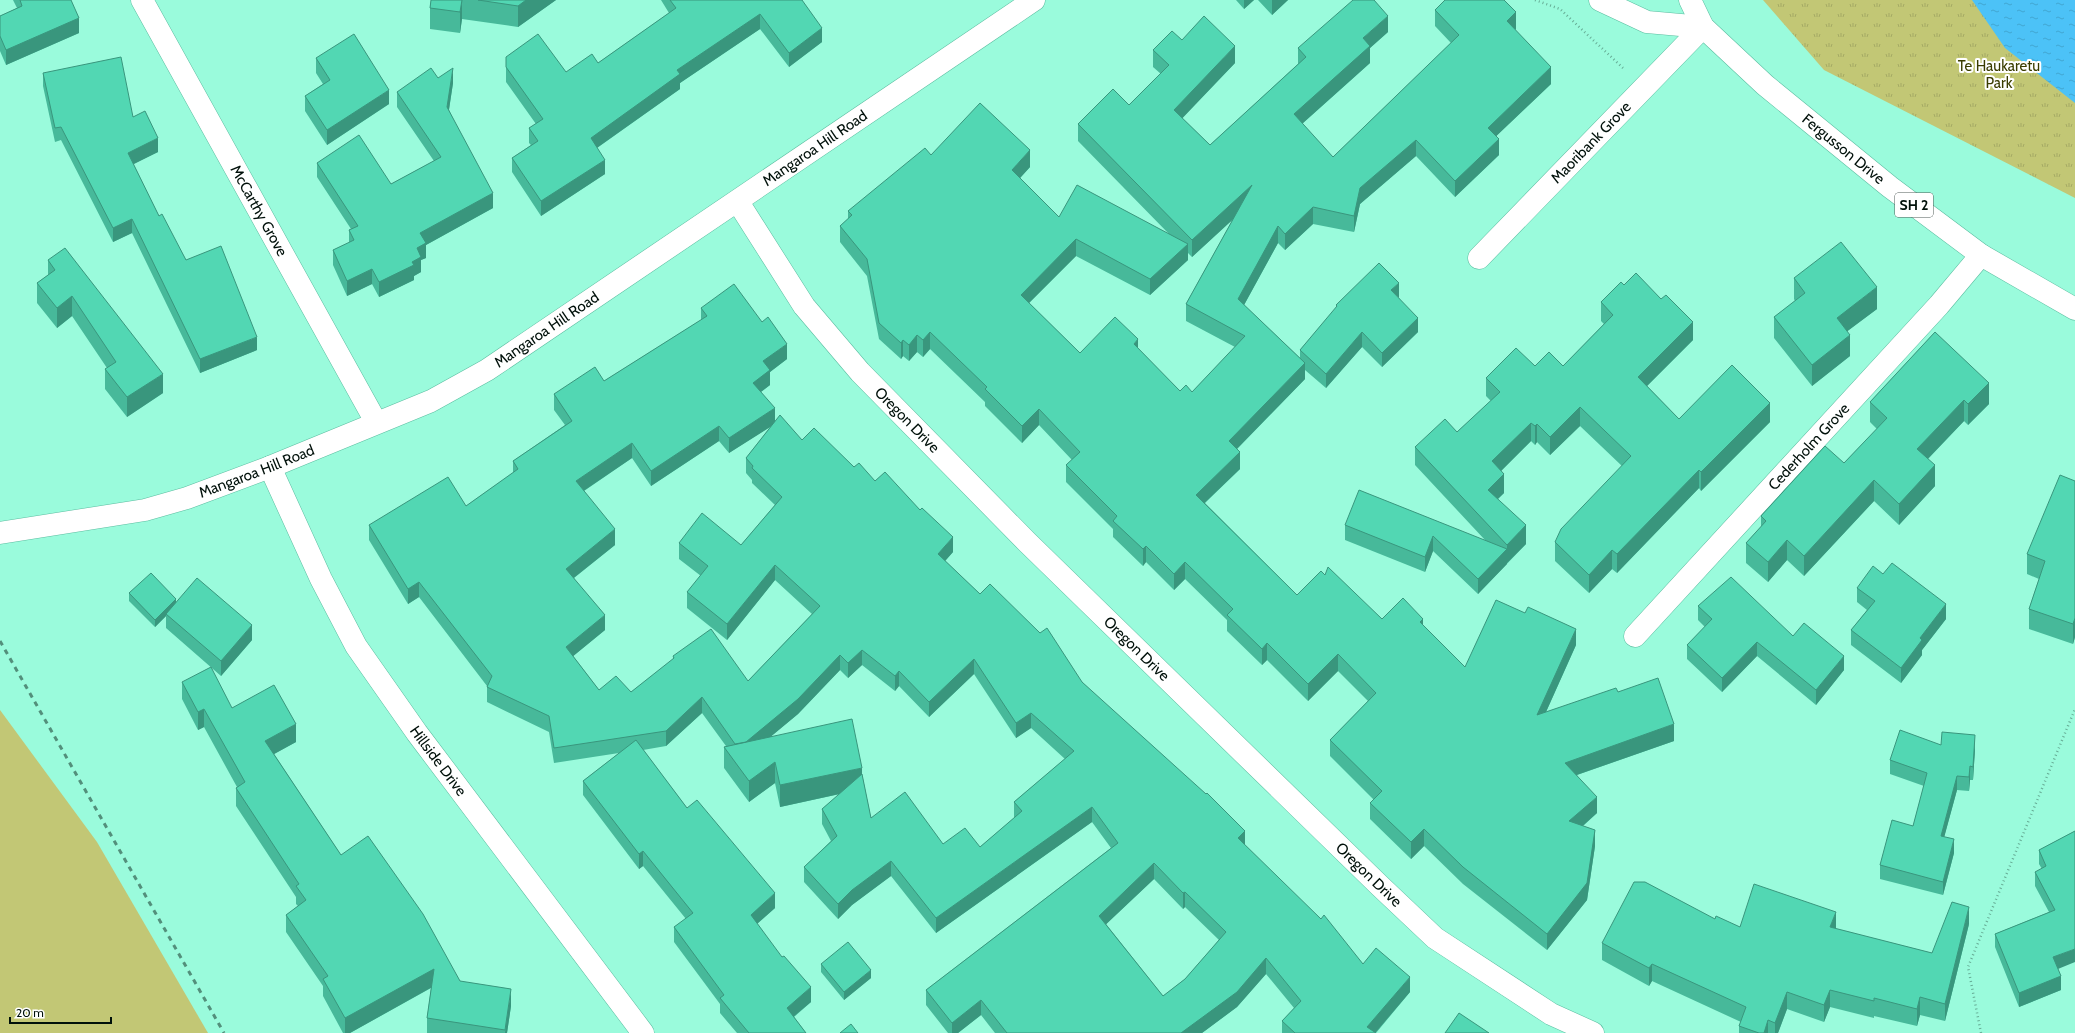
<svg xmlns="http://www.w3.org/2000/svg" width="2075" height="1033" font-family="Cabin,sans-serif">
<defs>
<pattern id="park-tufts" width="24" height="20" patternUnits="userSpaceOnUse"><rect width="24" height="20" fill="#c2c775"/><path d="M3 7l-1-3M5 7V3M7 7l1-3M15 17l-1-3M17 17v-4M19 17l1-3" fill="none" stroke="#a5aa64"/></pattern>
<pattern id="water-ripples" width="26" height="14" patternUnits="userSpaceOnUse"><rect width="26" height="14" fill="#4cc2f7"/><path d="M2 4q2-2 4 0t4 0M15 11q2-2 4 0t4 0" fill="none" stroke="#41a6d2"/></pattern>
</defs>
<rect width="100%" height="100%" fill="#9afbdc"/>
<path fill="#c2c775" d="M0,710l97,132 111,191h-208z"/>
<path fill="url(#park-tufts)" d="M1763,0h312v198l-251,-128z"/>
<path fill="url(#water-ripples)" d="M1972,0h103v103l-70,-55z"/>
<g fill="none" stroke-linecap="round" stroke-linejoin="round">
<defs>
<g id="minor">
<path id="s1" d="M142,0l234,422"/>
<path id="s2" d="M738,202l66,104 56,66 167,170 353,344 55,52 116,76 42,19"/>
<path id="s3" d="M1479,258l224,-231"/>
<path id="s4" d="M270,467l51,112 35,67 61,87 226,300"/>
<path id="s5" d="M0,533l145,-23 42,-12 83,-31 161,-66 56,-31 547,-370"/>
<path id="s6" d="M1635,636l304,-331 42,-50"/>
</g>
<g id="highway">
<path d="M1600,0l47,22 56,5"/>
<path id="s7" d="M1690,0l13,27 62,58 125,102 91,68 94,54"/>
</g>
</defs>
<use href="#minor" stroke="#5bbda0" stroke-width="23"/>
<use href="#highway" stroke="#5bbda0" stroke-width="23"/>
<path stroke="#67ad96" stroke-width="2.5" stroke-dasharray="1 3" stroke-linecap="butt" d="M1535,0l25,9 63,59
M1981,1033l-13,-66 107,-258"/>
<use href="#minor" stroke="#fff" stroke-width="22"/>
<use href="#highway" stroke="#fff" stroke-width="22"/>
<path stroke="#538f7b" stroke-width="3" stroke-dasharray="5 5" stroke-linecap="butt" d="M0,641l224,392"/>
</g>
<path fill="#47b99a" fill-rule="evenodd" d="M13,0h58l8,33 -73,32 -6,-14v-35l17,-8z
M431,0h125l-38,27 -56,-8 -2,14 -30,-4v-21z
M661,0h141l20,42 -33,25 -29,-38 -80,54v6l-83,59 8,26 -64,42 -29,-44v-14l19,-13 -2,-2v-15l7,-4 -30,-42v-25l60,15 32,-9 71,-50z
M1236,0h18l-10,9z
M1258,0h30l-16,15z
M1435,10l81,19 -1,1 36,54 -55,52 3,19 -44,42 -39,-41 -56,48 -6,28 -41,-8 -28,26 -7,-7 -34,62 56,53v-8l36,-42v-3l63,-7 19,34 -36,35 -20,-20 -36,41 -21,-18v9l-68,70 3,20 -35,34 92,92 28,-20 57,44 41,6 42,42 111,-22 -30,67 72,-20 56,49 -97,34 20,38 -14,13 12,20 -8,54 -40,50 -84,-66 -39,-38 -13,13 -41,-40v-16l4,-3 -44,-44v-16l38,-39 -30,-30 -30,30 -41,-41 -5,5 -35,-34v-11l-42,-41 -11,11 -28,-28 -3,4 -30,-29v-8l-47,-47v-17l6,-5 -33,-35 -17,18 -37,-37v-4l-55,-53 -7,8 -6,-5 -8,9 -6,-5 -2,3 -22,-20 -12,-63 -27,-34v-16l8,-7v-8l83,-56 99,12 -10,11 39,39 110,17 -91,-93v-17l51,-19 32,-31 -8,-7v-17l29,-10 53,23 -53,55 28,27 88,-81v-16l90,-16 -18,16v15l-68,61 31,33 118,-114 -16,-17zM1233,219l-47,85v17l49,26 -43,45 -12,-1 -42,-42 -58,4 -51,-50 47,-47 74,39 38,-35v-7l4,4z
M316,58l73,46 -62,41 -22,-34v-15l18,-12 -7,-11z
M43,73l90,44 25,35 -25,12 26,52 27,44 71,90 -57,23 -68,-140 -19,9 -52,-102 -6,2 -12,-56z
M438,78l15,5 -4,27 44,98 -67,37v13l-5,2v12l-7,4v4l-35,17 -7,-13 -25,12 -14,-31v-15l16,-7v-13l2,-1 -34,-52v-14l74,21 43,-23 -37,-54v-15z
M48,260l115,133 -36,24 -22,-28v-20l2,-1 -35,-52 -15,12 -20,-25v-20l11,-8z
M1794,278l83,31 -30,22 3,25 -38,30 -38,-48v-21l21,-16 -1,-2z
M1624,285l69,55 -46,46 32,33 91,3 -69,69 -2,-3 -82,85 -5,-4 -23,24 -34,-32v-19l67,-76 -42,-40 -30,29 -13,-13 -2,3 -4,-4 -30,30 3,22 -6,6 28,45 -48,50 -45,-43 -8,21 -80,-32v-15l140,15 -70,-75v-18l42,-15 34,-31 -5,-5v-18l49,-12h28l41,-42 -3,-3v-19z
M701,308l86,51 -17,13v13l-9,7 14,29 27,19 52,27 21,14 78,71 -8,9 35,33 102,88 163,163 118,119 47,28 -34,41h-94v-12l12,-13 -28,-34 -29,33 -35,26h-207l-14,-18 -23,18h-10l-22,-28v-15l185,-142 -19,-26 -156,111 -45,-57 -39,29 -14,14 -34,-37v-15l27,-26 -9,-17v-15l18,-15 -60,13 -5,-24 -26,19 -25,-34v-21l2,-1 -24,-33 -36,33 -23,4 44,58 88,100 -18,16 54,78 -17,15 12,16h-69l-17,-20v-9l-46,-62v-15l12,-8 -43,-53 -4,3 -56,-74v-14l36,-28 -65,10 -5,-31 -62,-30v-16l-68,-89 -11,7 -39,-64v-15l97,-19 47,-33v-12l52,-36 -11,-15v-16l50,-13 97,-61zM771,426l-25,32v15l6,7v3l23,22 -34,40 -62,-2v16l22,17 -14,16v16l40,32 48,-60 37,34 -64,67 -75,-25v4l-42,32 -32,-2 -26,-34 32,-26 -31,-52 41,-33 -31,-54 48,-33 19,28 68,-45 10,12zM862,665l33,26 4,-5 30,31 45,-43 42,64 15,-10 34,31 -51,43v16l-34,29 -37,-3 -72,-26 -9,-44 -91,-38 27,-22 42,-44 8,8zM1154,879l29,30 2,-2 34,33 -34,39 -22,17 -57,-72z
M1935,332l54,72 -21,21 -4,-4 -36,38 7,27 -36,39 -25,-24 -70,75 -17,-16 -19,22 -22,-19v-20l15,-16v-11l83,-53 33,-34 -7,-7v-20z
M2075,481v156l-2,7 -44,-15v-20l10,-30 -12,-5v-20z
M1883,574l63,45 -24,31v5l-21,28 -50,-38v-15l16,-20 -10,-8v-14z
M129,593l47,9 76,38 -31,36 -55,-48v-12l-11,11 -26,-26z
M1698,606l95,30 51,34 -28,35 -59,-49 -35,36 -35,-33v-14l18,-18 -7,-7z
M182,682l114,60 -22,12 67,101 119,126 51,25 -4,27h-80v-15l4,-30 -81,45h-7l-20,-37v-10l-37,-54v-17l12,-9 -2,-2v-7l-60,-91v-18l1,-1 -33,-60 -6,3 -16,-31z
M1941,745l34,4 -2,31h-3l-1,11 -12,-1 -13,47 10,16 -11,42 -63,-16v-14l33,-39 11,-40 -34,-12v-14z
M2075,831l-17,138 3,21 -42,17 -24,-60v-13l54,-22 -14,-26v-14l7,-3 -3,-5v-14z
M1715,919l25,8 96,2 96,24 37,-29 -24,97 -25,-6 -3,11 -43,-10v2l-44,-11 -6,15 -37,-13 -9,24h-39v-7l2,-4 -89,-41 -3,5 -47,-26v-17z
M821,964l50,14 -27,22 -23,-28z"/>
<path fill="#39967d" d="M462,0v19l-2,14v-21z
M526,0h30l-38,27v-21z
M1244,0h10l-10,9z
M1272,0h16l-16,15z
M1516,12v17l-9,8v-16z
M760,14v15l-80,54v6l-89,63v-14l86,-68z
M1388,16v16l-18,16v15l-76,68v-17l69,-76z
M79,18v15l-73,32v-15z
M822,28v14l-33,25v-14z
M1235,46v17l-61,64v-17z
M1551,67v17l-63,60v-16z
M453,68v15l-6,39v-15z
M389,90v14l-62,41v-15z
M158,138v14l-30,15v-14z
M1499,139v16l-44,42v-16z
M1416,140v16l-56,48 -6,28v-16l6,-28z
M1030,150v17l-18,20v-17z
M605,160v14l-64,42v-15z
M1252,185v17l-60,55v-17z
M493,193v15l-67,37v13l-5,2v12l-7,4v4l-35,17v-15l33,-20 5,-14 3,-15z
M1313,207v17l-28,26v-16z
M132,219v14l-19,9v-14z
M1278,226v17l-40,73v-17z
M1076,239v17l-55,55v-16z
M1188,244v16l-38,35v-16z
M372,269v15l-25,12v-15z
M1399,283v15l-8,-8z
M1877,287v22l-40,30v-21z
M72,296v20l-15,12v-20z
M1418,318v14l-36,35v-14z
M1693,322v18l-55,55v-18z
M930,332v17l-7,8v-17z
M1362,332v15l-36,41v-14z
M917,335v17l-8,9v-16z
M1850,335v21l-38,30v-21z
M257,337v13l-57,23v-14z
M1138,339v17l-4,-12z
M903,340v16l-2,3v-16z
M787,344v15l-17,13v13l-17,13v-15l10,-22z
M1305,363v16l-76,78v-16z
M163,374v19l-36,24v-20z
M1989,383v21l-21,21v-21z
M1964,400v21l-47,49v-21z
M1770,403v19l-69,69v-19z
M1580,407v19l-30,29v-18z
M775,408v16l-46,29v-15z
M1039,409v16l-17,18v-17z
M1531,423v18l-39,39v-19z
M1537,424v18l-2,3v-19z
M719,426v15l-68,45v-15z
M632,443v15l-56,38v-15z
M1240,452v17l-44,42v-16z
M1935,465v21l-36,39v-21z
M1699,470v18l-82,85v-19z
M1504,474v19l-16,15v-18z
M1874,480v21l-70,75v-20z
M1526,525v19l-19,19v-18z
M615,529v16l-49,39v-15z
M1433,536v15l-8,21v-15z
M953,537v15l-15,17v-15z
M1787,540v20l-19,22v-20z
M1146,546v16l-3,4v-17z
M1507,549v15l-29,30v-15z
M1612,550v19l-23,24v-18z
M1185,562v17l-11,11v-16z
M775,565v15l-48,60v-16z
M419,582v15l-11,7v-15z
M176,599v8l-10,7v2l-11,11v-7z
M1946,604v15l-24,31v5l-21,28v-15l19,-30z
M605,615v15l-39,32v-15z
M2075,618v19l-2,7v-20z
M1423,619v16l-3,-13z
M252,625v15l-31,36v-15z
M1576,629v16l-39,87v-17z
M1757,642v14l-35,36v-14z
M1267,643v17l-5,5v-16z
M862,650v15l-14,13v-15z
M1338,654v17l-30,30v-17z
M840,655v15l-42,44 -60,50v-15z
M1844,656v14l-28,35v-15z
M974,659v15l-45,43v-15z
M899,671v15l-4,5v-15z
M702,697v16l-36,33v-15z
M204,709v18l-6,3v-18z
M1031,713v15l-15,10v-15z
M296,724v18l-31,17v-18z
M1674,724v17l-109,38v-16z
M1975,735v14l-2,31v-13z
M775,762v21l-26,19v-21z
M1970,766v14l-1,11v-14z
M862,768v21l-82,18v-22z
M1957,776v14l-16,59v-13z
M1597,797v16l-28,25v-17z
M1092,807v15l-156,111v-15z
M1424,829v17l-13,13v-17z
M1595,830v16l-8,54 -40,50v-16z
M1245,831v15l-7,-8z
M1954,839v14l-11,42v-13z
M643,851v15l-4,3v-15z
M891,861v15l-39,29 -14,14v-15l14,-14z
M1154,863v16l-55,52v-15z
M1185,892v15l-2,2v-16z
M775,893v15l-24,21v-14z
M1969,907v17l-24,97v-17z
M1836,912v17l-6,-2z
M2075,949v13l-22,9v-14z
M1266,958v16l-29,33 -35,26h-21z
M1652,964v17l-3,5v-18z
M434,969v17l-84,47h-5v-15z
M871,970v8l-27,22v-8z
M2061,976v14l-42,17v-14z
M1410,977v15l-35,41 -8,-6z
M811,987v15l-24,20v-14z
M511,989v17l-4,27h-2z
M1830,990v17l-6,15v-17z
M1787,992v17l-9,24h-3v-10z
M1920,997v18l-3,11v-17z
M981,1000v15l-23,18h-6v-10z
M1768,1020v13h-4z"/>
<path fill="#52d7b3" stroke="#39967d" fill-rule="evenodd" d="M20,0h51l8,18 -73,32 -6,-14v-20l22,-10z
M431,0h31l-2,12 -30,-4z
M478,0h48l-8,6z
M670,0h132l20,28 -33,25 -29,-39 -83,56 3,4 -89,64 14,22 -64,41 -29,-43 26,-17 -9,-13 14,-9 -37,-52v-10l32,-23 28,38 26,-18 6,9 78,-55z
M1353,0h21l14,16 -25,22 7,8 -76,68 39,43 126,-122 -24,-25 10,-10h59l12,12 -9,9 44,46 -63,61 11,11 -44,42 -39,-41 -56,48 -6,28 -41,-9 -28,27 -7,-8 -40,73 67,64 -76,78 11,11 -44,43 101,100 24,-24 4,4 3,-8 54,52 21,-21 20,21 -3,3 45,45 31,-67 29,13 3,-6 48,22 -39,86 79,-27 2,4 40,-14 16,46 -109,39 32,34 -28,24 26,9 -8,53 -40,51 -84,-67 -39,-38 -13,13 -41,-39 12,-12 -52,-51 46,-47 -38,-39 -30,30 -41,-41 -5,6 -35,-34 6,-6 -48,-47 -11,12 -28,-28 -3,3 -30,-28 4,-5 -51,-51 14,-13 -41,-43 -17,17 -37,-37 2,-2 -57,-55 -7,8 -6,-5 -8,10 -6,-5 -2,3 -22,-20 -12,-64 -27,-33 12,-11 -4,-4 77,-63 6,7 49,-52 50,47 -18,20 47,47 18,-32 111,59 -38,35 -74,-40 -55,56 59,58 35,-36 23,22 -4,5 46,47 6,-6 6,7 53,-56 -59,-32 66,-119 -60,55 -114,-116 35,-35 16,16 40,-40 -16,-15 19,-19 10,9 22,-24 31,30 -61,64 36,35 96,-88 -8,-9z
M354,34l35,56 -62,40 -22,-34 25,-16 -14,-22z
M121,57l12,60 12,-6 13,27 -30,15 31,63 3,-2 24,46 35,-14 36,91 -57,22 -68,-140 -19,9 -52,-101 -6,1 -12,-55z
M431,68l7,10 15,-10 -6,39 46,86 -73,40 6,10 -9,5 4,9 -9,5 2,3 -35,17 -7,-13 -25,12 -14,-31 21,-10 -5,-10 9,-4 -41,-63 42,-28 32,49 50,-27 -44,-65z
M1841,242l36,45 -40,31 13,17 -38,30 -38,-48 31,-24 -11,-15z
M65,248l98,126 -36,23 -22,-28 11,-7 -44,-66 -15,12 -20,-25 18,-13 -7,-10z
M1379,263l20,20 -8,7 27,28 -36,35 -20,-21 -36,42 -26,-24 37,-44 -1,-1z
M1636,273l25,26 5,-4 27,27 -55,55 41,42 53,-54 38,38 -69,69 -2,-2 -82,84 -5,-4 -23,25 -34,-33 6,-13 70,-73 -51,-49 -30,30 -13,-13 -2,2 -4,-3 -39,38 12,13 -16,16 38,35 -19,20 -92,-98 30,-28 12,13 43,-40 -14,-14 30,-30 19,18 14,-14 14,14 50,-51 -12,-13 20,-20 3,3z
M734,284l28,38 6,-5 19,27 -24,17 7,9 -17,13 22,25 -46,30 -10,-12 -68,45 -19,-28 -56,38 39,48 -49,40 39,46 -39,32 33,43 17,-14 15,16 43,-34 -1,-2 38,-27 37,52 72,-75 -45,-41 -48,59 -40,-32 21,-26 -29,-23 23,-30 39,32 41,-48 -30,-29 1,-2 -7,-8 34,-43 22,25 12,-12 40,39 5,-4 16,18 10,-9 35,38 2,-2 31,29 -15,17 42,40 10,-10 50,49 7,-5 35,54 124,112 1,-1 38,38 -7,7 83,81 3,-4 39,49 13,-16 34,29 -43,50 9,6h-81l-13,-12 19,-20 -35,-43 -29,34 -56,41h-174l-26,-33 -29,23 -26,-33 192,-147 -26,-36 -156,111 -45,-57 -39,29 -14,14 -34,-37 33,-31 -15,-27 40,-35 9,44 34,-26 38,52 22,-16 15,19 42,-36 -8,-9 60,-51 -43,-38 -15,10 -42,-64 -45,43 -30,-31 -4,5 -33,-26 -14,13 -8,-8 -42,44 -52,43 -11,2 -33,-47 -36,34 -112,17 -5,-32 -62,-29 5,-11 -73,-94 -11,7 -39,-64 79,-48 18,29 52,-37 -5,-8 59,-40 -18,-27 41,-27 9,14 103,-65 -6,-8zM1154,863l29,30 2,-1 41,40 -41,47 -22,17 -64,-80z
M1935,332l54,51 -21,21 -4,-4 -47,49 18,16 -36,39 -25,-24 -70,76 -17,-16 -19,22 -22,-19 20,-22 -5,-5 64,-70 19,17 43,-45 -17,-16z
M2060,475l15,6v137l-2,6 -44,-15 16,-48 -18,-7z
M1359,490l148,59 -29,30 -45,-43 -8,21 -80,-32z
M1892,563l54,41 -26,34 2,2 -21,28 -50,-38 24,-29 -18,-13 16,-22 10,8z
M151,573l25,26 -21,21 -26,-27z
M1731,577l62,59 11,-13 40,33 -28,34 -59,-48 -35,36 -35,-33 25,-26 -14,-13z
M197,578l55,47 -31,36 -55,-47z
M211,667l21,41 42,-23 22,39 -31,17 76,114 27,-19 55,78 37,67 51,8 -6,41 -78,-12 7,-49 -89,49 -22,-39 5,-3 -42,-61 20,-15 -10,-14 3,-2 -63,-96 9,-6 -41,-73 -6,3 -16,-30z
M852,719l10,49 -82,17 -5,-23 -26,19 -25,-34z
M1900,730l41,15 1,-13 33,3 -2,32 -3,-1 -1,11 -12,-1 -16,60 13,3 -11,43 -63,-17 12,-45 21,6 14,-53 -37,-13z
M636,740l51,68 10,-8 78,93 -24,22 31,42 2,-1 27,31 -24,21 19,25h-57l-29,-35 4,-3 -50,-68 19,-14 -50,-62 -4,3 -56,-73z
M2075,831v118l-22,8 8,19 -42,17 -24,-59 60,-24 -20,-38 11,-6 -7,-16z
M1634,882h11l70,37 1,-3 24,11 14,-43 82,28 -6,15 102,26 20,-51 17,5 -24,97 -25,-7 -3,12 -43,-11v3l-44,-11 -6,15 -37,-13 -12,31 -7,-3 -4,13h-5l-20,-7 7,-19 -94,-43 -3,4 -47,-25z
M848,942l23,28 -27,22 -23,-28z
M1459,1013l30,20h-44z
M851,1024l7,9h-18z"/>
<g text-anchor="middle" stroke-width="4" stroke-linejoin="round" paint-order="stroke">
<rect fill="#fff" stroke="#4c5854" stroke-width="1" x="1895" y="193" width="38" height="24" rx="3"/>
<g font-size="14" font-weight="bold" fill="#00100a">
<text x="1914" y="210">SH 2</text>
</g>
<g font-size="15" fill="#3a3c00" stroke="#fff">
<text x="1999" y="71">Te Haukaretu<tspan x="1999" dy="17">Park</tspan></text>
</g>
<g font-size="15" fill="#00100a" stroke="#fff">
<text dy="5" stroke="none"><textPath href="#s3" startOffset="161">Maoribank Grove</textPath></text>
<text dy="5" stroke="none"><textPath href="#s5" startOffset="913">Mangaroa Hill Road</textPath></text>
<text dy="5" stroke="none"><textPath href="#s7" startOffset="216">Fergusson Drive</textPath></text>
<text dy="5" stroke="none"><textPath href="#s1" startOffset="241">McCarthy Grove</textPath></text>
<text dy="5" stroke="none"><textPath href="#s5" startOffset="589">Mangaroa Hill Road</textPath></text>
<text dy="5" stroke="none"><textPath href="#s2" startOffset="277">Oregon Drive</textPath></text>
<text dy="5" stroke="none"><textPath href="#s6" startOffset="257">Cederholm Grove</textPath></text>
<text dy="5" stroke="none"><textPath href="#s5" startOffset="265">Mangaroa Hill Road</textPath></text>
<text dy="5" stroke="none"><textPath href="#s2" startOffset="601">Oregon Drive</textPath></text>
<text dy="5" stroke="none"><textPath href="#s4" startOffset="340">Hillside Drive</textPath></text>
<text dy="5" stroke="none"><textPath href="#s2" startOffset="925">Oregon Drive</textPath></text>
</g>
</g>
<path d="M10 1017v6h101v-6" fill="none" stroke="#00100a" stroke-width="2"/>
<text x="16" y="1017" font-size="12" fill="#00100a" stroke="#ffffff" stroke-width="3" paint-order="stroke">20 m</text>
</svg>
